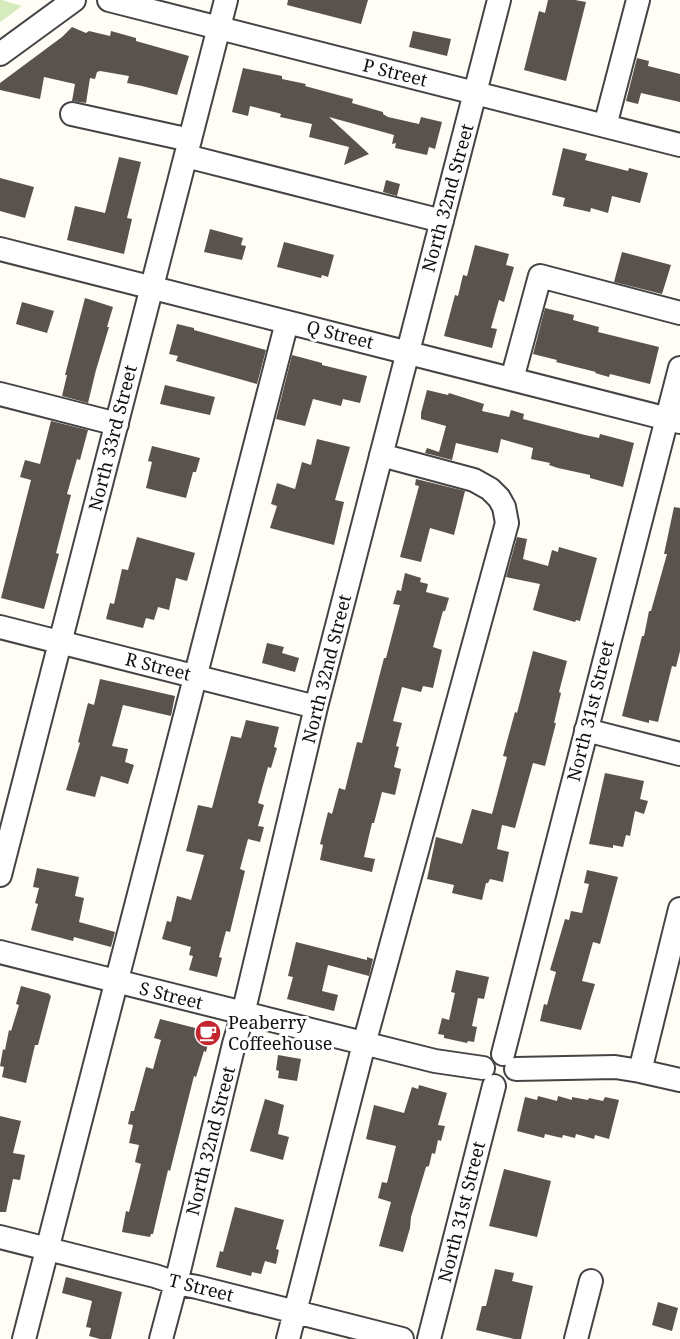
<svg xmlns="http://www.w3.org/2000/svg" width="680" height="1339" font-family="'Noto Serif',serif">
<rect width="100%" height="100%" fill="#fffdf5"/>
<path fill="#d5ebbd" d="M0,0h2l20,6 -22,16z"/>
<path fill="#5a524d" d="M288,0h80l-7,24 -74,-19z
M548,0h27l11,2 -20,79 -42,-11 15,-59 6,2z
M72,27l14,6 3,-2 21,5 1,-5 25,7v3l53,15 -12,39 -35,-9 -15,-3 2,-7 -29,-5 -3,1 -2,7 -5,-1 -4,25 -14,-2 3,-17 -31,-7 -4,22 -40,-9v-7l62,-46z
M413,31l38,8 -4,17 -38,-9z
M637,58l12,3 -1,5 32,8v28l-39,-9 -3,11 -12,-3z
M243,68l39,8v3l24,5 -1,2 48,13 -1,4 31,9v2l5,3 31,7 2,-7 21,5 -7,27 -6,-2 -2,8 -32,-7 1,-5 -4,1 2,-9 -65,-18 40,37 -25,11 5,-18 -40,-10 3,-13 -32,-7 1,-3 -3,-1 -28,-7 -2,10 -16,-4z
M563,148l24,6 -2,6 43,11 1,-3 19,5 -8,30 -28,-7 -4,17 -17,-5 -1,4 -27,-6 2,-8 -13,-3z
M119,157l22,5 -14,56 5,1 -8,35 -57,-14 8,-34 30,7z
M0,178l34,9 -9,31 -25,-7z
M386,180l14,4 -3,12 -14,-4z
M210,229l33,9 -2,7 5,1 -4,14 -38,-8z
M284,242l50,13 -6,22 -6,-2 -1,3 -44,-11z
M475,245l34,9 -3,11 8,2 -10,35 -5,-2 -8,28 6,1 -5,19 -48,-12 11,-41 3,1 5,-21 4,1z
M622,252l49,13 -9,29 -48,-12z
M85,298l28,9 -6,20h2l-13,43 -8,33 -26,-7 5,-21h-2z
M22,302l32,9 -7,22 -31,-9z
M545,308l29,7 -1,5 26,7 -1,5 61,15 -9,37 -40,-10 -1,3 -14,-4 1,-1 -40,-10 1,-2 -24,-6z
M177,324l17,4v2l72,20 -9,34 -81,-23 2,-5 -9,-2z
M292,355l30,8v2l45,11 -7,27 -17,-4 -2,7 -28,-7 -8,27 -29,-7z
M165,385l50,12 -5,18 -50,-11z
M427,390l21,5 1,-2 35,11 -2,7 27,6 2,-7 13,4 -1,5 62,16 14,3 1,-4 34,9 -11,44 -33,-9v-3l-32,-7 -9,-3 1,-2 -19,-4 2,-11 -32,-9 -3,14 -42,-10 -4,17 -27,-7 2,-5 12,4 7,-26 -25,-7v-6z
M51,421l37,9 -8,30 -3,-1 -10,35 4,1 -15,58 3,1 -15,55 -43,-11 30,-118 -11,-3 5,-17 15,4z
M317,439l33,8 -15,53 9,2 -10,43 -64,-17 7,-22 -6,-2 6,-21 18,6 7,-27 9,3z
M152,446l48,12 -4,14h-3l-7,26 -40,-10 6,-26 -4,-1z
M416,479l49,12 -11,44 -24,-7 -9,34 -21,-5 19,-71 -4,-1z
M674,507l6,1v143l-4,16 -4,-1 -14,56 -9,-2v3l-27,-7 20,-80h2l5,-25h2l16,-57h-3z
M137,537l58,16 -8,28 -11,-3 -7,32 -11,-3 -4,13 -8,-2 -3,10 -37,-9 4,-16 4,1 8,-35 6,1z
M517,537l10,2 -4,20 25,7 4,-16 6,2 1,-5 38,11 -17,63 -4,-1 -1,2 -42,-12 7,-26 -34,-7z
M405,573l16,5 -1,4 8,2 -2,8 23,6 -4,13h-2l-10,36 9,3 -9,38 -10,-2 -2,6 -19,-5 -9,34 9,2 -6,23 3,1 -5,20 7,2 -6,26 -13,-3 -8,31h-2l-8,34 11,2 -3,13 -52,-12 3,-15 -3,-1 8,-32 4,2 7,-26 6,2 12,-48 5,1 22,-85h2l14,-53 -7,-1 4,-14 4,1z
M267,643l17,4 -2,6 17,5 -4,14 -33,-9z
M533,651l34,10 -8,31 2,1 -7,30h2l-11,43 -12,-3 -18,65 -13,-3 -5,24 12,3 -6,30 -13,-3 -2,4h-2l-4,17 -30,-7 2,-8 -27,-6 9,-42 26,7 10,-35 20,5 15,-57 -4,-1 12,-44 2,1z
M100,679l75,17 -4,20 -48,-11 -11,41 16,3 -3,13 9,3 -6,19 -27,-8 -6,21 -29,-7 14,-47 -2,-1 10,-39 6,2z
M246,720l33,7 -5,20 3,1 -6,20 -3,-1 -10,36 6,2 -6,21 6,1 -4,15 -12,-3 -8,30 5,2 -15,61 -4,-1 -7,26 3,1 -5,19 -28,-7 4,-14 -4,-1 2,-8 -29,-8 5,-18 4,1 6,-26 14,4 13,-45 -18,-4 12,-46 14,3 19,-72 10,2z
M605,773l39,8 -4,18 8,2 -4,13 -9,-3 -5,25 -4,-1 -3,12 -10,-2v3l-24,-4z
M37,868l42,9 -4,19 9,2 -5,24 36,10 -4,15 -37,-10 -1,4 -42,-11 7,-26 -3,-1 4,-15 -6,-1z
M587,870l31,7 -18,67 -7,-2 -11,39 13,3 -14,46 -41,-9 4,-17 3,1 9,-33 -6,-2 15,-51 4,1 2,-9 11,2 7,-29 -5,-1z
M296,942l71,18v-3l6,2 -4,17 -41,-11 -6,26 16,4 -4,16 -47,-12 6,-22 -5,-1z
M456,970l33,7 -5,22 -6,-1 -6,28 5,1 -3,15 -6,-1 -1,2 -23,-5v-3l-6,-1 4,-16 7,2 6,-27 -4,-1z
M21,986l29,8 -1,1 2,1 -13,49h-3l-9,38 -24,-6 2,-10 -4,-1 3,-17 2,1 4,-20 2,1 8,-26 -3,-1z
M160,1019l51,13 -5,20 -2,-1 -8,26 -2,-1 -24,95 -2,-1 -15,64h-2l-1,3 -28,-5 4,-21 3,1 12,-48 -6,-2 4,-17 -10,-2 4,-18 -5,-1 3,-13h3l12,-44 7,2 8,-29 -7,-2z
M278,1055l23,4 -4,22 -19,-3 1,-7 -3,-1z
M419,1085l28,8 -9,32 7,1 -4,15 -3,-1 -3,14 -3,-1 -3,13 -3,1 -15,50 -1,11 -7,24 -24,-6 12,-44 -13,-4 4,-16 5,1 9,-37 -30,-7 8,-34 30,8 8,-26 6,2z
M538,1096l19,5 1,-5 14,4v-3l16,3 1,-2 14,3 2,-4 14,3 -10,39 -14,-4 -1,4 -18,-5 -1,4 -12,-3 -1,3 -17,-4 -1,4 -27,-7 8,-34 12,3z
M265,1099l19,6 -6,29 11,3 -6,23 -33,-9z
M0,1116l21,5 -8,32 12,2 -5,25 -7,-1 -7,33h-6z
M504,1169l47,12 -14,56 -48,-11z
M235,1207l49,13 -8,29 3,1 -3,14 -11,-3 -4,13 -9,-2 -1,4 -35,-9 4,-16 3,1z
M495,1269l19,4 -2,8 21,5 -12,53h-7l-38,-9 6,-24h4z
M66,1277l56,15 -11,47h-11l-11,-3 2,-8 -5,-1 6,-26 -30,-8z
M658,1302l20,6 -6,23 -20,-6z"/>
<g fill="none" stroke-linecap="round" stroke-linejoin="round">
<defs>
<path id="minor" d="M109,0l571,145
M0,54l74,-54
M72,114l118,26
M605,126l33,-126
M186,156l256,65
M0,249l680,173
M512,379l28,-103 140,37
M0,394l117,30
M0,627l316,80
M586,730l94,24
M0,875l226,-875
M0,952l435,109 48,7
M503,1054l177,-686
M516,1069l99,-2 25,4 40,9
M640,1071l40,-162
M0,1237l155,39 21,7 21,4 205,52
M24,1339l263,-1017
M161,1339l15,-56 58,-239 9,-30 73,-307 183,-707
M288,1339l76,-295 143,-521 -3,-16 -5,-9 -9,-9 -16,-9 -93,-25
M429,1339l65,-253
M576,1339l15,-58"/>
</defs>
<use href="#minor" stroke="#444" stroke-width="26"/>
<use href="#minor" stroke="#fff" stroke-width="22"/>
</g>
<defs>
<symbol id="cafe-disc" viewBox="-11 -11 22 22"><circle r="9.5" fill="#c4262e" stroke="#fff"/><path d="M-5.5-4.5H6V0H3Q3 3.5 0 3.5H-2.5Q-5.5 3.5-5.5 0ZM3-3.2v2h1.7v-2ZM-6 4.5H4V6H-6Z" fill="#fff"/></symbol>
</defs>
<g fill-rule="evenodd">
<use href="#cafe-disc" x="193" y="1018" width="30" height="30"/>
</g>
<g text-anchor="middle" stroke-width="6" stroke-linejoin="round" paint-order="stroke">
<g font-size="18" fill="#111" stroke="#fff">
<text transform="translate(395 73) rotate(14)" y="6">P Street</text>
<text transform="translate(448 198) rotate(-75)" y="6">North 32nd Street</text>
<text transform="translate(340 335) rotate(14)" y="6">Q Street</text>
<text transform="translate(113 438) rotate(-76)" y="6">North 33rd Street</text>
<text transform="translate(158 667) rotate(14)" y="6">R Street</text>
<text transform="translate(327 669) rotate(-76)" y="6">North 32nd Street</text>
<text transform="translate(591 711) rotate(-76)" y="6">North 31st Street</text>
<text transform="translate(171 996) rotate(14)" y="6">S Street</text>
<text transform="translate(211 1141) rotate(-76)" y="6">North 32nd Street</text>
<text transform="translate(462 1212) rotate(-76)" y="6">North 31st Street</text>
<text transform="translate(201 1288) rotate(14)" y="6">T Street</text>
</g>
<g font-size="18" fill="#111" stroke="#fff" text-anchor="start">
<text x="228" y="1029">Peaberry<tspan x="228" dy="21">Coffeehouse</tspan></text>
</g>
</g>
</svg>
